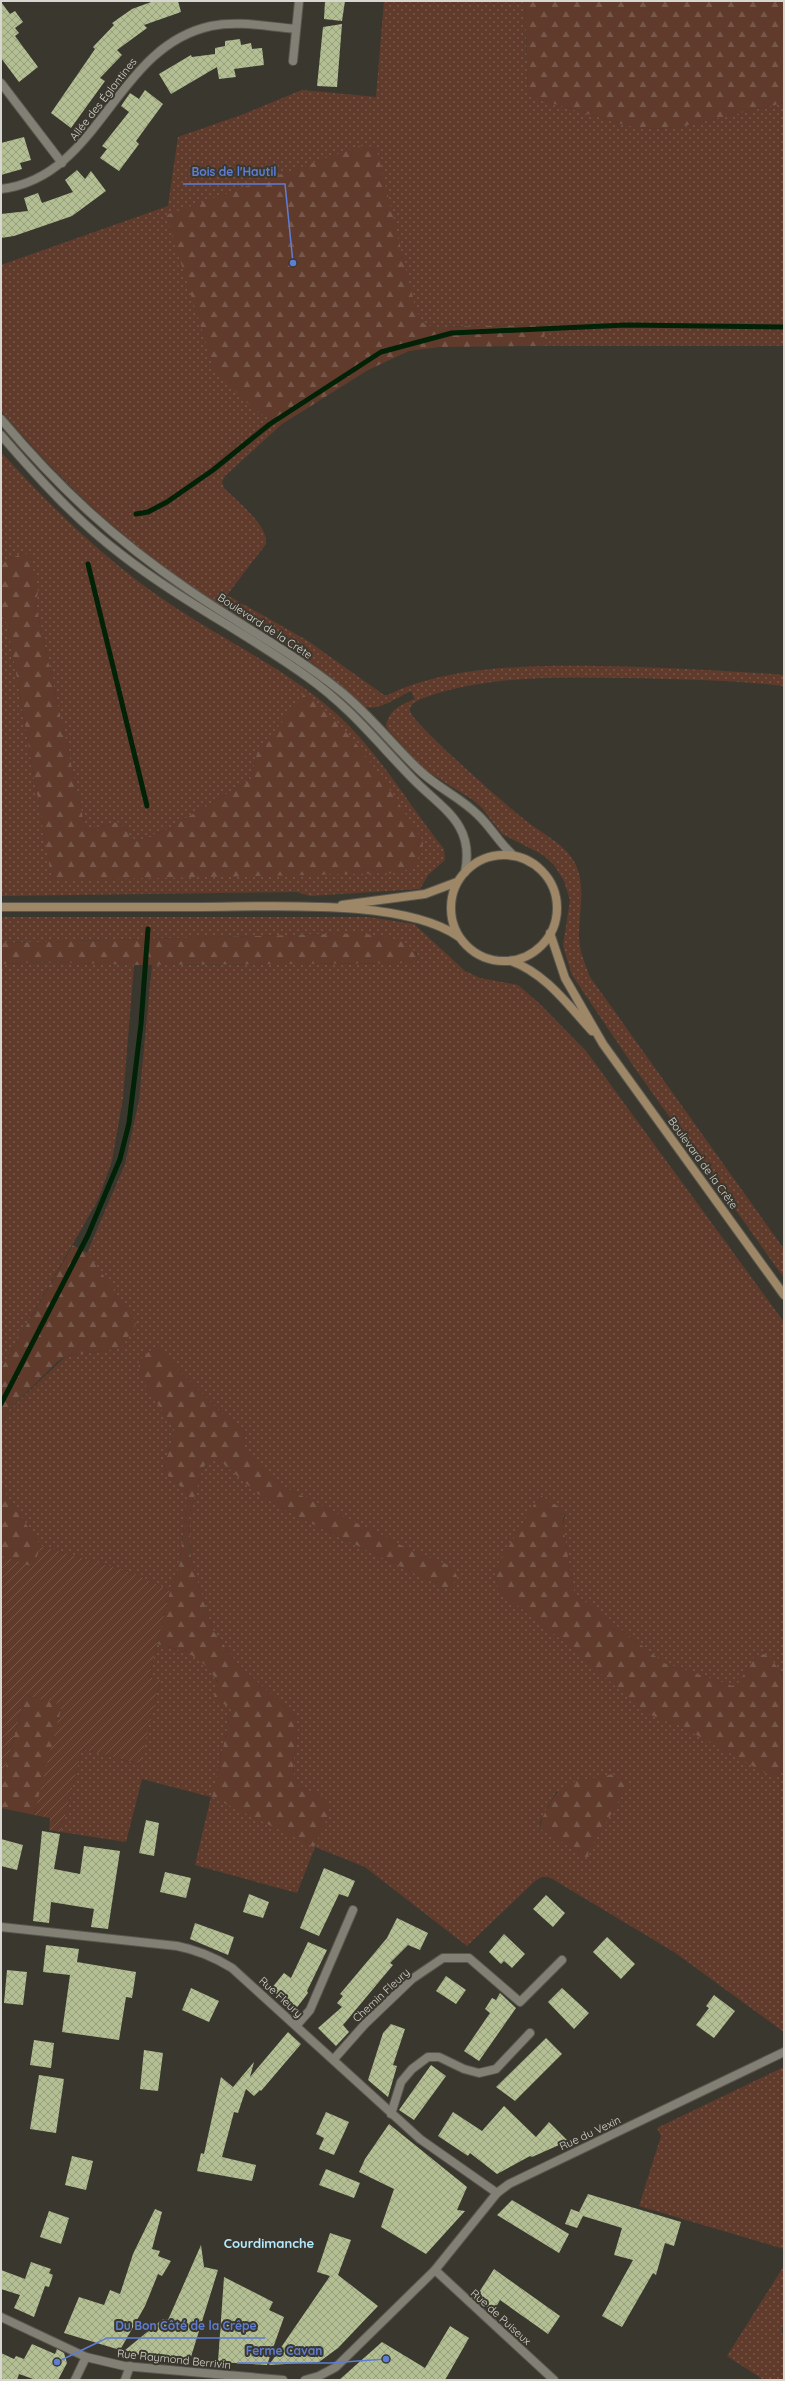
<svg xmlns="http://www.w3.org/2000/svg" width="785" height="2381" font-family="Quicksand,sans-serif">
<defs>
<pattern id="grass-dots" width="8" height="8" patternUnits="userSpaceOnUse"><rect width="8" height="8" fill="#603b2c"/><path d="M2 2h.1M6 6h.1" fill="none" stroke="#76574a" stroke-width="1.8" stroke-linecap="round"/></pattern>
<pattern id="forest-firs" width="22" height="20" patternUnits="userSpaceOnUse"><rect width="22" height="20" fill="#603b2c"/><path d="M5 1l3.5 6h-7zM16 11l3.5 6h-7z" fill="#76574a"/></pattern>
<pattern id="garden-furrows" width="10" height="10" patternUnits="userSpaceOnUse"><rect width="10" height="10" fill="#603b2c"/><path d="M-1 1l2-2M0 10L10 0M9 11l2-2" fill="none" stroke="#76574a"/></pattern>
<pattern id="building-cross-hatch" width="8" height="8" patternUnits="userSpaceOnUse"><rect width="8" height="8" fill="#b3bf93"/><path d="M0 0l8 8M0 8l8-8" fill="none" stroke="#969f7e"/></pattern>
</defs>
<rect width="100%" height="100%" fill="#3a382e"/>
<path fill="url(#grass-dots)" fill-rule="evenodd" d="M384,1h141l3,92 13,7 84,25 31,4 28,-3 100,-23v243h-240v-21l-112,2 -9,-4 -7,-13 -160,101 26,13 -57,52 -3,6 2,6c13,13 44,37 42,56l-39,51 81,46 76,54h4c67,-34 176,-30 251,-28 48,2 97,4 145,8v11c-52,-6 -104,-7 -157,-8 -65,-1 -132,-3 -195,17 -7,3 -23,6 -22,16 2,12 95,93 110,105 15,13 34,22 47,36 22,23 12,55 12,84 0,14 6,28 11,41l194,272v29l-150,-211 -62,-92 -9,-29 7,-46 -6,-19 -10,-16 -11,-10 -41,-21 -20,-26 -9,-8 -48,-30 -36,-39 -3,-5c3,-16 14,-21 29,-27l-4,-8c-13,6 -30,19 -46,16 -28,-26 -58,-49 -91,-70 -30,-19 -61,-35 -90,-55 -70,-49 -128,-107 -183,-171v-146l167,-59 10,-69 66,-23 58,-24 74,7z
M1,452c47,52 96,100 153,141 57,41 123,70 177,116 45,38 76,94 113,140l1,11 -17,15 -8,14 -110,7 -13,-4 -296,4v-286l7,17 37,213 354,33 -142,-120 -6,26 -83,50 -31,12 -7,-2 -3,-10 -10,-7 -27,8 -5,-3 -49,-221 2,-14 -15,-39 -22,10z
M1,917h367l46,7 51,47 15,7 38,7 21,18 47,48 198,271v356l-3,-6 -25,-17 -19,30 -4,1 -69,-23 -90,-70 -11,-67 2,-11 -24,-20 -47,76 5,19 4,4 73,57 68,60 24,11 7,1 99,53 10,-9v265l-110,-80 -125,-75h-7l-7,4 -68,65 -102,-79 -50,-20 -18,46 -102,-28 16,-68 -69,-18 -16,63 -65,-10 21,-83 57,15 21,-83 -11,-4 8,-33 38,11 12,10 25,42 -20,90 113,1c-9,-4 -21,-8 -27,-16 -12,-12 4,-47 -2,-64l-59,-55 -25,-34 -21,-69 -2,-44 13,-46 6,-10h11l39,34 38,22 147,71 9,1 -1,-21 -34,-14 -131,-65 -18,-13 -25,-26v-11l3,-7 -25,-18 -65,-66c-6,4 -15,9 -17,17 -3,13 27,51 36,64l-11,40 4,8 20,17 -9,75 -9,23 -37,-18 -92,-27 -40,-59v-62l7,-14 58,-55 52,-7 -31,-96 38,-89 14,-64 13,-135 263,-2 3,-2 -1,-8 -20,-12 -35,-8 -361,10zM612,1774l-24,79v5l-47,-29 -1,-7 16,-30z
M48,962l86,3 -11,133 -11,63 -14,39 -97,169v-405z
M784,2067v182l-145,-43 22,-70 -4,-8z
M784,2266v51l-2,14 2,10v39h-20l-37,-24z"/>
<path fill="url(#forest-firs)" d="M525,1h259v102l-100,23 -28,3 -31,-4 -84,-25 -13,-7z
M360,146l16,1 40,163 7,13 9,4 113,-2 -1,21 -105,1 -30,4 -41,19 -86,54 -26,-13 -41,-39 -49,-157z
M23,553l5,1 3,4 7,34 -2,14 49,221 5,3 27,-8 10,7 3,10 7,2 31,-12 83,-50 6,-26 48,-60c50,39 84,95 118,148 0,14 -10,28 -24,32l-347,7 -44,-253 -7,-17v-47z
M362,933c18,4 54,5 56,28l-3,2 -281,2 -86,-3 -47,2v-21z
M73,1245l14,8 50,69 -14,24 -5,3 -52,7 -9,6 -49,49 -7,14v-56z
M156,1347l65,66 25,18 -3,7v11l25,26 18,13 131,65 34,13 6,10 -5,12 -9,-1 -147,-71 -38,-22 -39,-34h-11l-6,10 -13,46 2,44 21,69 25,34 59,55c6,17 -10,52 2,64 6,8 18,12 27,16l4,16 -15,33 -102,-50 20,-90 -19,-6 5,-19c-19,-29 -29,-29 -61,-38l13,-53 9,-23 9,-75 -20,-17 -4,-8 11,-40c-9,-13 -40,-51 -36,-64 2,-8 11,-13 17,-17z
M1,1487l40,59 -8,22 -32,-13z
M540,1495l24,15 -1,16 11,67 90,70 69,23 4,-1 19,-30 10,-1 5,4 13,20v89l-10,9 -5,-1 -94,-52 -7,-1 -24,-10 -68,-61 -73,-57 -4,-4 -5,-19z
M25,1695l38,10 -29,110 -33,-7v-22z
M612,1774l17,10 -41,69 1,6 -48,-30c-1,-9 3,-15 8,-23 16,-32 33,-23 63,-32z"/>
<path fill="url(#garden-furrows)" d="M41,1546l92,27 37,18 -21,86 11,3 -20,84 -58,-15 -21,83 -12,-2 1,-12 -16,-3 28,-110 -37,-10 -24,90v-230l32,12z"/>
<g fill="none" stroke-linecap="round" stroke-linejoin="round">
<path stroke="#022207" stroke-width="5" d="M136,514l12,-2 19,-10 46,-32 57,-46 111,-72 71,-19 174,-8 158,2
M88,564l59,242
M1,1404l87,-169 32,-76 9,-36 12,-99 7,-95"/>
</g>
<path fill="url(#building-cross-hatch)" d="M154,1h24l3,11 -37,13 3,3 -30,22 5,5 -22,23 5,3 -34,47 -20,-15 44,-64 -2,-2 21,-22 -2,-2 20,-14z
M325,1h20l-3,20 -18,-2z
M1,2l9,12 5,-3 8,11 -8,6 4,5 -4,3 23,31 -19,15 -18,-24z
M342,24l-5,63 -20,-1 6,-59z
M240,39l1,6 10,-2 1,6 10,-1 2,17 -30,4 2,8 -17,2 -2,-12 -46,27 -12,-20 32,-19 1,2 23,-3v-6l10,-2v-5z
M145,90l18,14 -27,37 3,3 -20,27 -19,-13 7,-9 -5,-3 27,-34 -8,-6 9,-13 9,6z
M24,137l7,23 -11,3 2,6 -21,6v-32z
M77,170l8,9 6,-8 15,20 -34,25 -58,20 -13,2v-24l27,-3 -4,-13 14,-5 4,10 31,-11 -8,-12z
M146,1820l13,3 -5,33 -15,-3z
M42,1831l18,3 -6,35 26,5 4,-28 36,5 -12,78 -17,-2 3,-18 -43,-7 -2,21 -16,-2z
M1,1839l22,6 -6,25 -16,-4z
M324,1868l31,13 -7,16 -9,-3 -20,42 -19,-8z
M165,1872l26,6 -5,20 -26,-6z
M249,1894l20,8 -6,16 -20,-6z
M546,1895l19,18 -12,14 -20,-18z
M397,1918l31,15 -8,17 -12,-5 -18,18 3,2 -50,60 6,7 -13,14 -18,-18 24,-21 -5,-4 6,-7 -3,-2 47,-56z
M195,1923l39,14 -6,18 -38,-16z
M504,1934l21,20 -13,14 -8,-7 -3,3 -12,-12z
M607,1937l28,27 -14,15 -28,-27z
M308,1942l19,8 -20,41 1,2 -13,17 -24,-21 13,-16 7,5z
M46,1945l33,4 -2,13 59,10 -4,26 -6,-1 -7,43 -57,-8 8,-57 -27,-3z
M7,1970l20,2 -4,33 -19,-2z
M446,1976l20,14 -10,14 -20,-13z
M191,1988l28,13 -10,21 -27,-12z
M562,1988l27,25 -15,16 -26,-27z
M500,1993l16,15 -37,53 -15,-10 26,-38 -5,-4 7,-11 4,2z
M714,1995l21,16 -21,27 -18,-13 13,-17 -3,-2z
M391,2024l14,5 -12,36 4,1 -9,31 -20,-17 15,-47z
M288,2032l13,12 -40,47 -1,-1 -6,6 -8,-7 -8,24 -4,-1 -12,45 34,8 -4,16 -55,-10 4,-18 3,1 17,-77 12,10 21,-25 -4,15z
M546,2038l16,16 -47,47 -19,-14z
M34,2040l20,3 -3,25 -21,-3z
M144,2050l19,3 -5,38 -18,-2z
M431,2065l15,11 -32,44 -15,-10z
M39,2075l25,4 -8,54 -26,-4z
M504,2106l32,31 13,-15 19,19 -36,16 -2,-1 -33,18 -27,-21 -2,3 -30,-20 15,-24 29,19z
M326,2112l23,10 -15,33 -15,-6 5,-11 -8,-4z
M389,2124l78,63 -10,23 8,1 -39,43 -45,-27 13,-38 -35,-17 6,-13z
M72,2156l21,5 -7,29 -21,-5z
M326,2169l34,14 -6,15 -35,-13z
M588,2194l93,28 -7,24 -9,-3 -9,32 -3,-2 -31,54 -20,-11 31,-56 -19,-5 8,-27 -39,-12 -6,12 -12,-4 6,-15 8,3z
M512,2200l57,34 -10,19 -62,-38z
M155,2209l7,3 -10,37 8,2 -2,5 13,5 -9,15 -4,-2 -13,32 -25,44 -56,-17 15,-36 25,8 6,-15 10,4 13,-40z
M49,2211l20,7 -8,26 -21,-7z
M330,2233l21,7 -13,35 40,31 -40,42 -19,14 -50,3 61,-89 -13,-4z
M201,2245l3,22 14,3 -28,90 -47,-4 -19,-5 39,-32 5,1z
M31,2262l20,7 -2,4 4,2 -4,12 -4,-1 -11,31 -20,-9 6,-13 -19,-6v-19l24,9z
M494,2269l66,47 -12,18 -48,-34 -7,12 -17,-15z
M224,2277l49,25 -4,8 15,7 -17,48 -49,-3z
M450,2326l19,12 -24,42h-106l43,-38 43,26z
M32,2344l23,10 2,-5 7,4 3,10 -9,17h-22l-17,-6 -2,6h-16v-27l13,6 2,-3 8,3z"/>
<g fill="none" stroke-linecap="round" stroke-linejoin="round">
<defs>
<path id="minor" d="M293,61l6,-60
M1,83l61,80
M1,189c100,-12 113,-142 210,-163 28,-6 57,1 85,3
M1,1927l176,19c21,4 37,11 55,22l188,171 77,54
M296,2026l14,-16 43,-100
M334,2059l31,-35 47,-45 31,-21h26l51,44 42,-42
M391,2114l10,-32 11,-13 16,-12h11l25,12 15,4 17,-4 34,-36
M435,2270l119,110
M75,2380l11,-23
M125,2380l5,-14"/>
<path id="tertiary" d="M1,419c58,69 113,120 188,171 49,34 103,62 150,100 29,23 52,53 79,79 18,18 42,28 60,46 13,12 21,28 35,40
M1,435c37,43 76,86 121,120 58,45 124,78 184,121 44,31 70,65 106,102 30,31 63,45 53,94
M1,2317l85,40 38,9 159,14
M305,2380l14,-4 17,-9 99,-97 62,-77 12,-9 275,-132"/>
<path id="secondary" d="M451 908a53 53 0 1 1 106 0a53 53 0 1 1-106 0Z
M342,905l83,-11 32,-12
M1,907c67,0 133,0 200,0 68,0 203,-9 258,30
M550,933l15,45 38,66 181,251
M511,961c34,12 57,44 81,70"/>
</defs>
<use href="#minor" stroke="#58564e" stroke-width="10"/>
<use href="#tertiary" stroke="#58564e" stroke-width="10"/>
<use href="#secondary" stroke="#58564e" stroke-width="10"/>
<use href="#minor" stroke="#827f74" stroke-width="8"/>
<use href="#tertiary" stroke="#827f74" stroke-width="8"/>
<use href="#secondary" stroke="#9e8767" stroke-width="8"/>
</g>
<g text-anchor="middle" stroke-width="4" stroke-linejoin="round" paint-order="stroke">
<g font-size="11" fill="#d8d6d0" stroke="#3a382e">
<text transform="translate(103 99) rotate(-52)" y="4">Allée des Églantines</text>
<text transform="translate(265 626) rotate(33)" y="4">Boulevard de la Crête</text>
<text transform="translate(703 1163) rotate(54)" y="4">Boulevard de la Crête</text>
<text transform="translate(381 1995) rotate(-43)" y="4">Chemin Fleury</text>
<text transform="translate(281 1997) rotate(42)" y="4">Rue Fleury</text>
<text transform="translate(590 2133) rotate(-25)" y="4">Rue du Vexin</text>
<text transform="translate(501 2317) rotate(42)" y="4">Rue de Puiseux</text>
<text transform="translate(174 2359) rotate(6)" y="4">Rue Raymond Berrivin</text>
</g>
<g font-size="13" font-weight="bold" fill="#b6eaff" stroke="#3a382e">
<text x="269" y="2248">Courdimanche</text>
</g>
</g>
<path fill="none" stroke="#5e7ed5" stroke-width="1.5" d="M293 263L285 184H183M57 2362L107 2338H265M386 2359L330 2363H237"/>
<g fill="#5e7ed5" stroke="#3a382e" stroke-width="1.5">
<circle cx="293" cy="263" r="4"/>
<circle cx="57" cy="2362" r="4"/>
<circle cx="386" cy="2359" r="4"/>
</g>
<g font-size="12" text-anchor="middle" font-weight="bold" fill="#5e7ed5" stroke="#3a382e" stroke-width="4" stroke-linejoin="round" paint-order="stroke">
<text x="234" y="176">Bois de l'Hautil</text>
<text x="186" y="2330">Du Bon Côté de la Crêpe</text>
<text x="284" y="2355">Ferme Cavan</text>
</g>
<rect width="785" height="2381" fill="none" stroke="#d8d6d0" stroke-width="4"/>
</svg>
